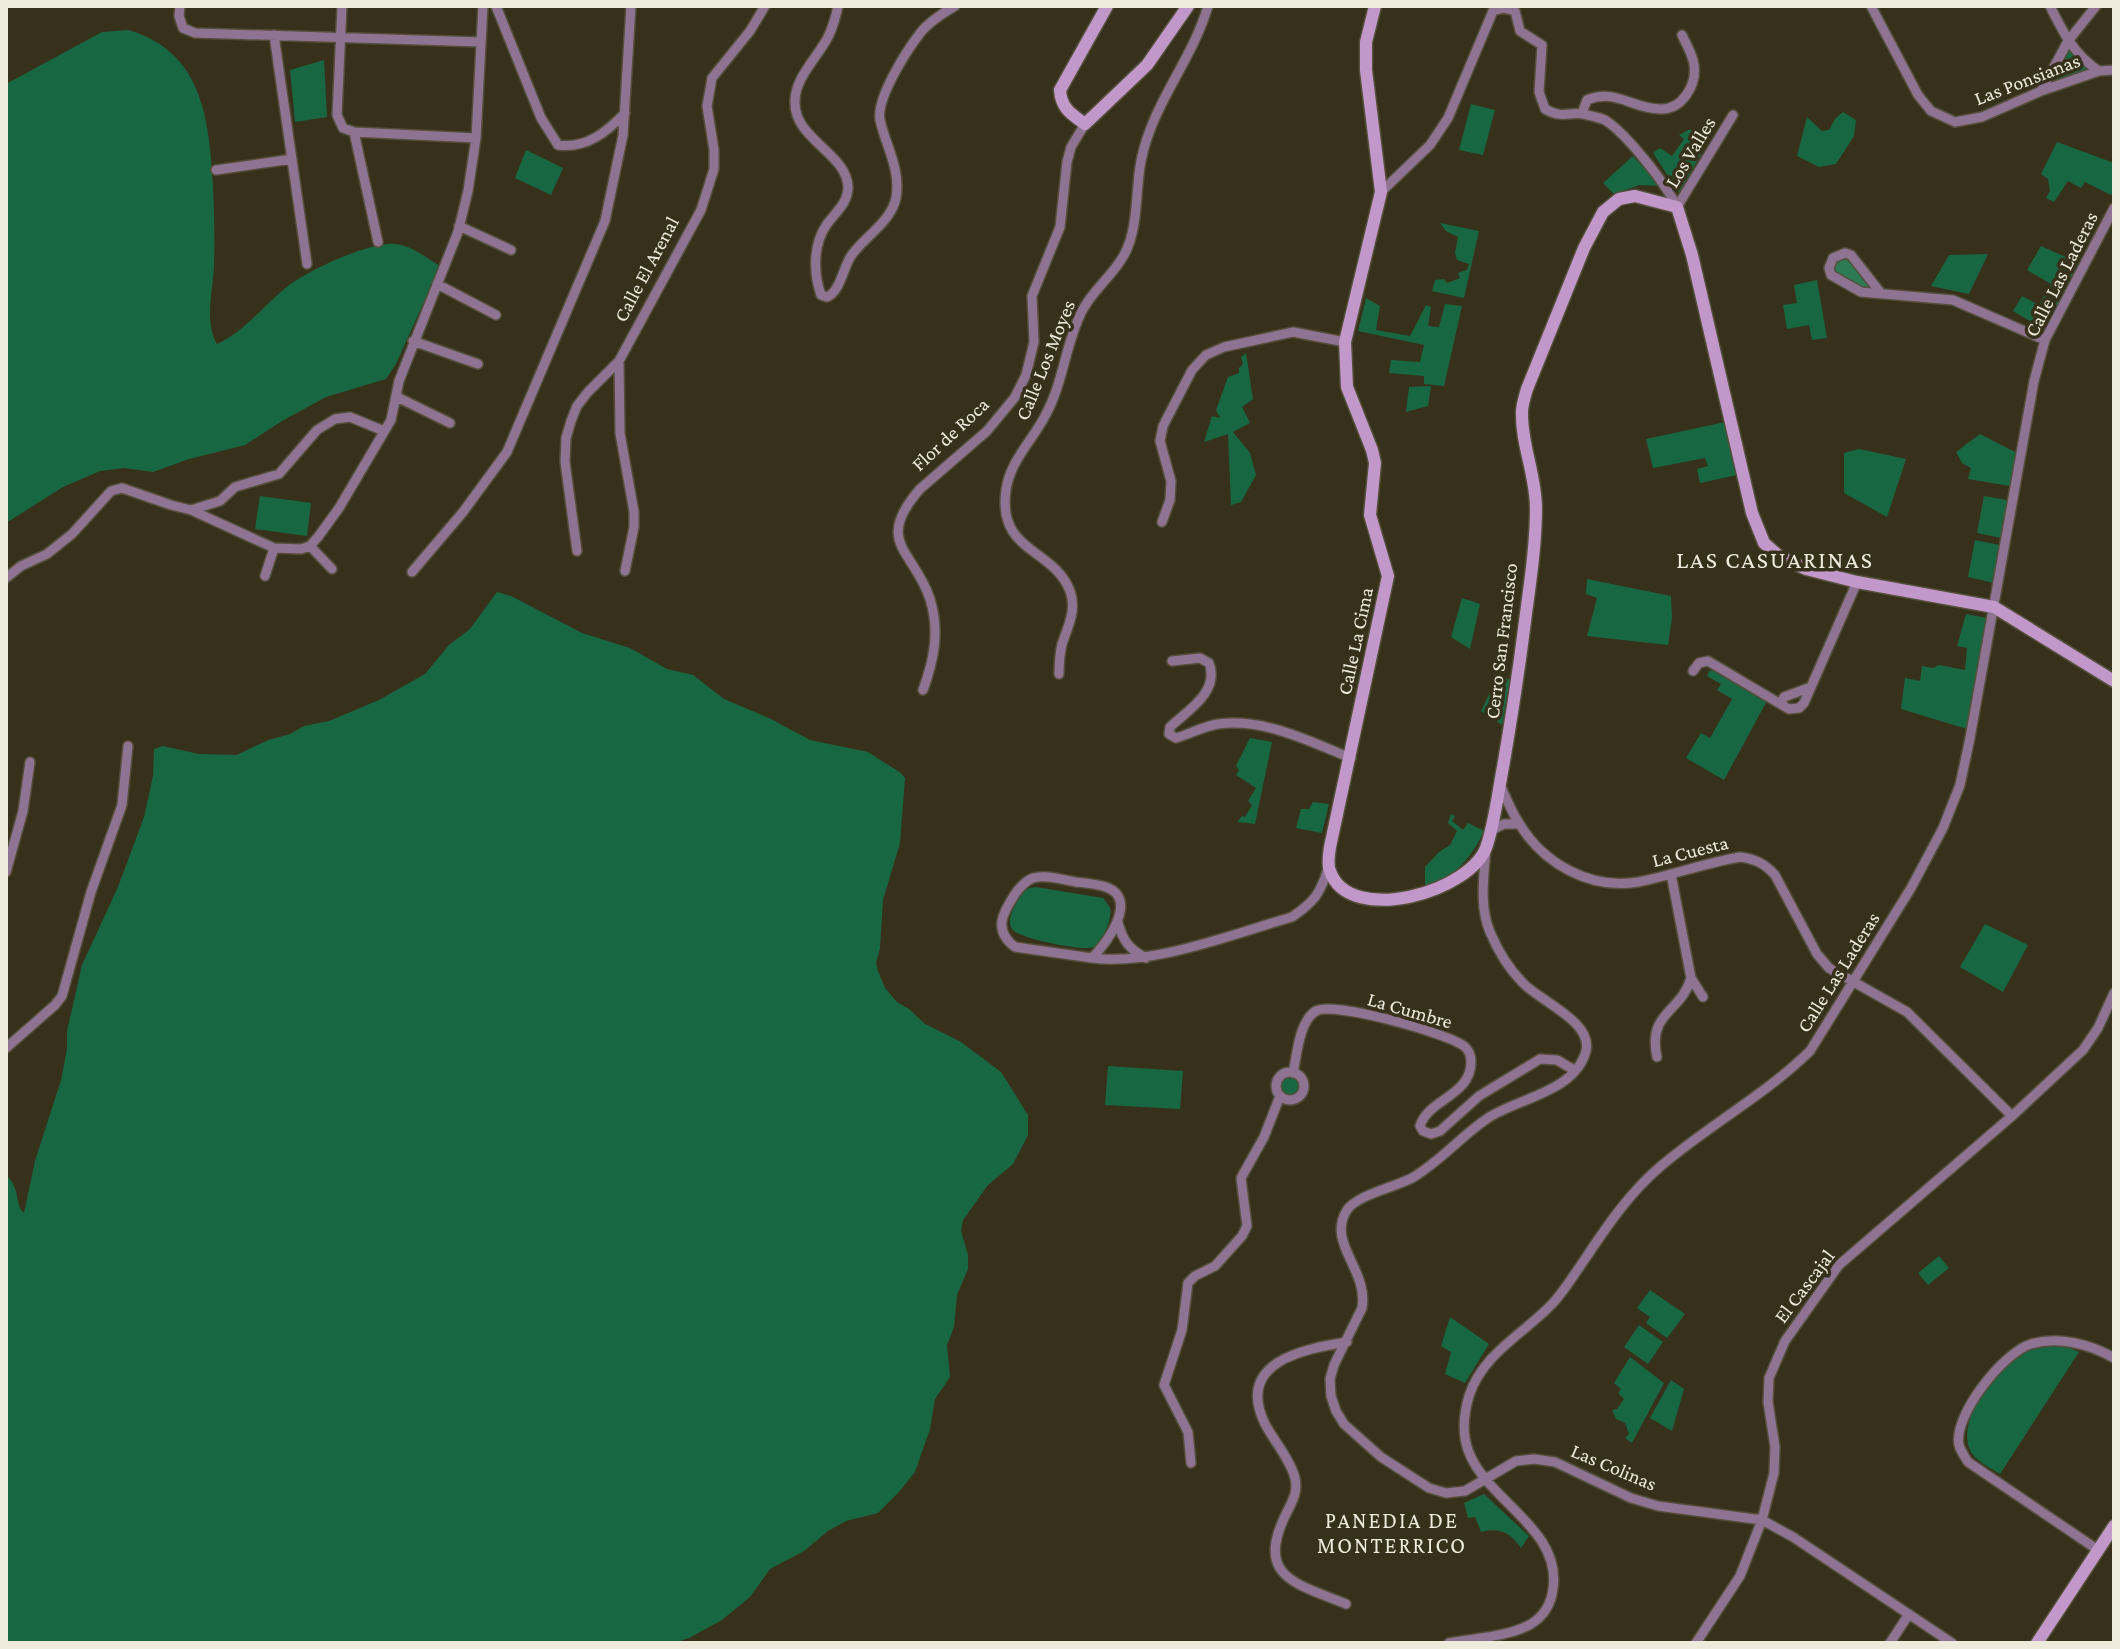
<svg xmlns="http://www.w3.org/2000/svg" width="2120" height="1649" font-family="'Crimson Pro',serif">
<rect width="100%" height="100%" fill="#37311b"/>
<path fill="#186743" d="M128,30c74,21 81,88 85,155 1,27 2,53 1,80 -1,26 -10,56 3,79 27,-13 44,-35 66,-54 20,-18 87,-49 113,-46 16,2 31,14 44,22l-44,98 -10,15 -60,18 -44,24 -37,24 -56,14 -36,13 -29,-4 -24,3 -37,16 -57,36v-439l96,-52z
M2068,41l31,30 -58,20z
M324,60l3,57 -32,5 -5,-52z
M1471,104l24,6 -12,45 -24,-5z
M1843,112l13,8 -2,16 -18,28 -17,3 -22,-11 10,-39 15,14 7,-1 6,-11z
M1701,129l9,9 -31,55 -26,-40 7,-5 12,8 12,-17 -5,-4 9,-5z
M2057,142l57,21v28l-3,4 -26,-13 -4,6 -13,-7 -14,21 -8,-4 4,-7 -2,-12 -7,-5z
M526,150l37,18 -12,27 -36,-17z
M1633,156l27,30 -20,-1 -26,9 -11,-11z
M1440,223l39,8 -15,67 -32,-7 3,-11 9,-1 3,4 13,-5 -2,-5 9,-3 2,-6 -12,-4 -2,-7 3,-16 -12,-6z
M2041,246l38,17 -34,67 -32,-19 9,-15 17,9 12,-21 -24,-14z
M1988,254l-19,40 -38,-8 18,-31z
M1817,280l10,58 -15,2 -3,-15 -22,4 -4,-24 14,-2 -3,-18z
M1366,298l14,8 -4,24 34,6 16,-31 5,2 -3,19 11,1 6,-23 17,2 -18,80 -20,-2v-8l-35,-3 2,-13 29,2 4,-17 -66,-14z
M1246,353l7,46 -11,8 8,16 -17,9 17,21 6,22 -15,27 -10,3 -3,-71 -24,8 8,-26 8,2 -4,-8 12,-33 11,-4v-5l4,-4 -2,-7z
M1431,386l-3,20 -22,6 3,-25z
M1725,422l12,53 -37,8 -3,-14 11,-3 -3,-8 -52,10 -7,-29z
M1980,434l37,19 -7,33 -42,-7 3,-11 -9,-5 -6,-11z
M1859,449l47,10 -19,58 -43,-24v-40z
M260,496l51,7 -4,33 -52,-7z
M1984,496l28,5 -6,38 -29,-6z
M1975,540l29,6 -6,38 -30,-7z
M1587,579l84,17 1,22 -4,27 -81,-9 10,-38 -11,-4z
M497,592l14,4 71,37 48,15 37,21 26,6 31,24 47,20 39,21 58,12 33,21 4,5 -5,65 -17,57 -3,48 -4,15 2,8 7,17 12,14 12,7 16,15 36,18 40,30 27,43v20l-15,29 -25,21 -25,35 -2,11 7,24v14l-11,26 -3,32 -7,18 3,32 -15,22 -5,30 -15,43 -16,20 -21,21 -32,8 -18,10 -24,20 -34,18 -20,28 -28,23 -33,18 -16,5h-667v-468c15,13 8,29 18,38l11,-52 26,-81 6,-31v-18l15,-66 36,-78 26,-70 9,-41 1,-27 9,-3 36,8 38,1 31,-15 22,-6 14,-8 25,-5 50,-21 46,-26 24,-29 21,-16z
M1462,598l18,6 -10,45 -19,-12z
M1966,614l21,4 -20,111 -66,-20 4,-31 15,3 2,-15 11,2 6,-3 26,5 2,-22 -10,-2z
M1716,670l52,29 -44,81 -38,-22 15,-25 9,5 22,-39 -15,-9 4,-6 -14,-8 2,-5z
M1499,674l11,6 -8,45 -21,-14z
M1250,738l22,4 -17,82 -18,-2 5,-6 3,1 7,-12 -4,-4 8,-13 -20,-13 3,-5 -3,-4z
M1313,802l16,2 -7,29 -26,-5 5,-19h8z
M1451,814l4,2 -3,5 11,9 5,-7 16,8c-12,26 -30,48 -59,56v-20l14,-15 11,-7 7,-14 -9,-8z
M1036,887l67,11c1,1 7,9 7,10 3,9 -8,35 -16,39 -10,5 -77,-9 -82,-18 -5,-8 0,-16 3,-24 5,-11 8,-17 21,-18z
M1985,924l43,21 -25,47 -43,-25z
M1108,1066l75,5 -3,38 -75,-4z
M1276 1086a14 14 0 1 1 28 0a14 14 0 1 1-28 0Z
M1939,1256l10,12 -21,17 -10,-12z
M1650,1290l35,24 -18,24 -21,-15 4,-6 -13,-9z
M1450,1317l39,27 -24,39 -20,-9 6,-22 -10,-6z
M1639,1325l24,17 -15,22 -24,-17z
M2049,1346l18,1 12,5 -79,122c-8,-5 -20,-11 -26,-18 -24,-29 21,-86 45,-102 9,-6 20,-7 30,-8z
M1630,1357l34,26 -32,60 -7,-5 4,-4 -4,-11 -9,-4 -4,-9 5,-1 7,-10 -6,-6 3,-4 -7,-6z
M1671,1380l13,9 -12,42 -22,-13z
M1484,1494l45,42 -8,12c-10,-15 -22,-21 -40,-16l-6,-15 -7,1 -4,-15z"/>
<path fill="#2c7b54" d="M1845,253l35,39h-19l-25,-13 -6,-17z"/>
<g fill="none" stroke-linecap="round" stroke-linejoin="round">
<defs>
<path id="street" d="M180,6l-1,10 4,12 12,5 286,9
M342,6l-5,109 6,13 11,4 122,6
M496,6l45,112 17,27c28,4 49,-13 67,-32
M838,6c-2,10 -5,20 -9,29 -10,21 -34,42 -34,66 -2,38 52,52 53,86 0,16 -12,25 -21,37 -14,20 -14,48 -6,71l6,2c13,-5 16,-29 24,-41 13,-19 40,-34 45,-58 5,-29 -10,-51 -16,-78 -4,-22 27,-70 41,-88 9,-11 22,-19 34,-26
M1871,6l47,89 13,16 24,11 27,-5 59,-26 58,-20 15,-1
M2050,6c13,26 24,49 49,65
M274,35l33,229
M2041,91l27,-50 28,-35
M1582,113l5,-13c29,-12 45,9 73,9 22,1 37,-24 34,-44 -1,-10 -8,-21 -12,-30
M354,132l24,110
M216,170l76,-11
M1381,192l49,-47 18,-27 45,-107 10,-3 12,3 5,20 22,14 -3,47 6,17c19,11 25,1 42,6 5,1 13,3 18,5 23,15 60,63 72,87
M1677,207l56,-92
M459,226l52,24
M437,284l59,31
M1880,292l-29,-37 -6,-2 -12,5 -4,10 2,7 30,17 92,8 92,40
M413,341l65,23
M619,361l1,72 14,79v15l-9,44
M397,397l53,26
M191,510l29,-9 15,-14 44,-13 38,-44 18,-11 15,-2 34,14
M1162,522l8,-22 1,-19 -11,-40 3,-15 29,-56 14,-15 18,-8 69,-15 52,10
M310,546l22,23
M577,551l-12,-89 1,-24 5,-17 6,-15 11,-14 31,-31 82,-151 13,-41v-19l-7,-44 5,-28 38,-47 15,-25
M412,572l51,-60 44,-60 98,-231 18,-86 8,-129
M265,576l9,-28
M6,578l15,-12 26,-12 25,-20 39,-43 11,-3 49,17 20,5 83,38 27,1 9,-3 8,-9 21,-29 52,-88 8,-39 59,-149 10,-41 8,-53 7,-132
M1172,661l28,-3 9,5c11,29 -22,48 -39,64l-1,7 7,4c14,-4 28,-12 42,-14 47,-6 90,17 133,34
M1693,671l6,-8 9,-2 81,48 10,-1 5,-5 53,-121
M1059,674c0,-10 1,-21 3,-30 6,-18 15,-34 8,-53 -16,-43 -73,-38 -64,-101 4,-29 26,-49 39,-74 18,-32 20,-70 36,-103 10,-22 31,-36 43,-58 15,-27 11,-64 17,-94 11,-57 51,-100 67,-155
M923,690c11,-30 17,-59 7,-91 -16,-49 -57,-56 -10,-110l67,-58 28,-34 11,-22 8,-33 -2,-46 28,-69 7,-65 4,-15 14,-23
M1781,704l3,-7 27,-10
M1500,785c6,12 11,26 19,38 24,41 72,67 119,59 35,-7 67,-19 102,-25 15,2 24,6 35,18l42,79 12,14 78,44 105,104
M1490,831l14,-7h15
M1486,848c-2,28 -7,58 4,84 8,19 19,37 33,51 17,18 70,39 63,68 -11,41 -68,47 -98,67 -27,18 -47,43 -76,60 -17,9 -55,17 -65,32 -21,33 22,60 15,98l-28,57 -4,14 1,17 5,15 8,13 37,33 48,31 17,5 19,-2 51,-30 18,-2 21,3 76,36 27,8 104,14 31,17 159,106
M6,872l17,-61 7,-49
M1671,874l20,104
M1118,923c5,18 11,26 28,35
M1092,958c14,-14 48,-59 14,-71 -9,-3 -21,-4 -30,-5 -13,-2 -30,-8 -43,-4 -8,3 -13,9 -18,16 -13,20 -22,36 0,53l77,11c60,8 141,-24 200,-41 22,-15 28,-23 36,-48
M6,1048l49,-43 7,-9 29,-104 31,-87 6,-59
M1657,1057c-10,-45 24,-44 34,-79l12,19
M1276 1086a14 14 0 1 1 28 0a14 14 0 1 1-28 0Z
M1293,1073c4,-18 6,-52 23,-62 17,-10 131,22 148,35 5,4 7,9 7,16 0,34 -43,37 -51,64l3,5 8,3 9,-3 39,-35 61,-37 17,1 17,10
M1191,1463l-3,-31 -24,-47 18,-55 6,-47 7,-7 20,-10 27,-30 5,-10 -6,-48 23,-41 16,-41
M2098,1550l-130,-88c-3,-5 -8,-12 -9,-17 -6,-30 45,-93 72,-101 27,-8 59,0 83,14
M1346,1604c-51,-21 -92,-27 -59,-92 6,-12 11,-20 8,-34 -5,-19 -21,-37 -30,-54 -30,-62 38,-75 82,-82
M1449,1643c26,-5 59,-6 82,-19 13,-8 20,-20 22,-35 9,-61 -67,-88 -85,-139 -6,-17 -4,-37 1,-54 14,-43 55,-62 84,-93 12,-13 22,-30 32,-44 22,-33 45,-67 76,-93 48,-41 104,-71 149,-115l101,-163 32,-60 17,-43 10,-47 64,-357 11,-41 69,-132
M1696,1643l44,-67 22,-56 12,-47 1,-26 -7,-45 1,-24 16,-37 54,-76 173,-149 71,-66 15,-22 16,-35
M1890,1643l19,-29"/>
<path id="secondary" d="M1107,6l-47,84c1,18 11,24 25,34l62,-59 41,-59
M1375,6l-9,36v28l15,122 -36,150 2,45 25,63 3,13 -5,52 18,61 -58,271c-1,8 -3,17 0,24 19,56 143,21 157,-26 8,-25 11,-52 16,-78 8,-46 15,-91 21,-138 5,-40 12,-81 12,-121 0,-33 -15,-64 -14,-96 0,-7 3,-16 5,-23l57,-141 19,-36 16,-13 16,-3 42,11 15,48 60,258 12,30 16,14 26,12 51,13 137,25 120,74
M2037,1643l77,-117"/>
</defs>
<use href="#street" stroke="#544f3a" stroke-width="12"/>
<use href="#secondary" stroke="#544f3a" stroke-width="15"/>
<use href="#street" stroke="#8e7392" stroke-width="9"/>
<use href="#secondary" stroke="#c298ca" stroke-width="12"/>
</g>
<g text-anchor="middle" stroke-width="7" stroke-linejoin="round" paint-order="stroke">
<g font-size="20" fill="#eeebdd" stroke="#37311b">
<text transform="translate(2027 79) rotate(-21)" y="7">Las Ponsianas</text>
<text transform="translate(1690 152) rotate(-59)" y="7">Los Valles</text>
<text transform="translate(646 269) rotate(-62)" y="7">Calle El Arenal</text>
<text transform="translate(2061 274) rotate(-63)" y="7">Calle Las Laderas</text>
<text transform="translate(1045 360) rotate(-68)" y="7">Calle Los Moyes</text>
<text transform="translate(950 434) rotate(-43)" y="7">Flor de Roca</text>
<text transform="translate(1355 641) rotate(-78)" y="7">Calle La Cima</text>
<text transform="translate(1501 641) rotate(-83)" y="7">Cerro San Francisco</text>
<text transform="translate(1690 851) rotate(-14)" y="7">La Cuesta</text>
<text transform="translate(1838 972) rotate(-58)" y="7">Calle Las Laderas</text>
<text transform="translate(1410 1010) rotate(16)" y="7">La Cumbre</text>
<text transform="translate(1804 1286) rotate(-53)" y="7">El Cascajal</text>
<text transform="translate(1614 1467) rotate(23)" y="7">Las Colinas</text>
</g>
<g font-size="22" letter-spacing="2" fill="#eeebdd" stroke="#37311b">
<text x="1392" y="1528">PANEDIA DE<tspan x="1392" dy="25">MONTERRICO</tspan></text>
</g>
<g font-size="24" letter-spacing="2" fill="#eeebdd" stroke="#37311b">
<text x="1775" y="568">LAS CASUARINAS</text>
</g>
</g>
<rect width="2120" height="1649" fill="none" stroke="#eeebdd" stroke-width="16"/>
</svg>
